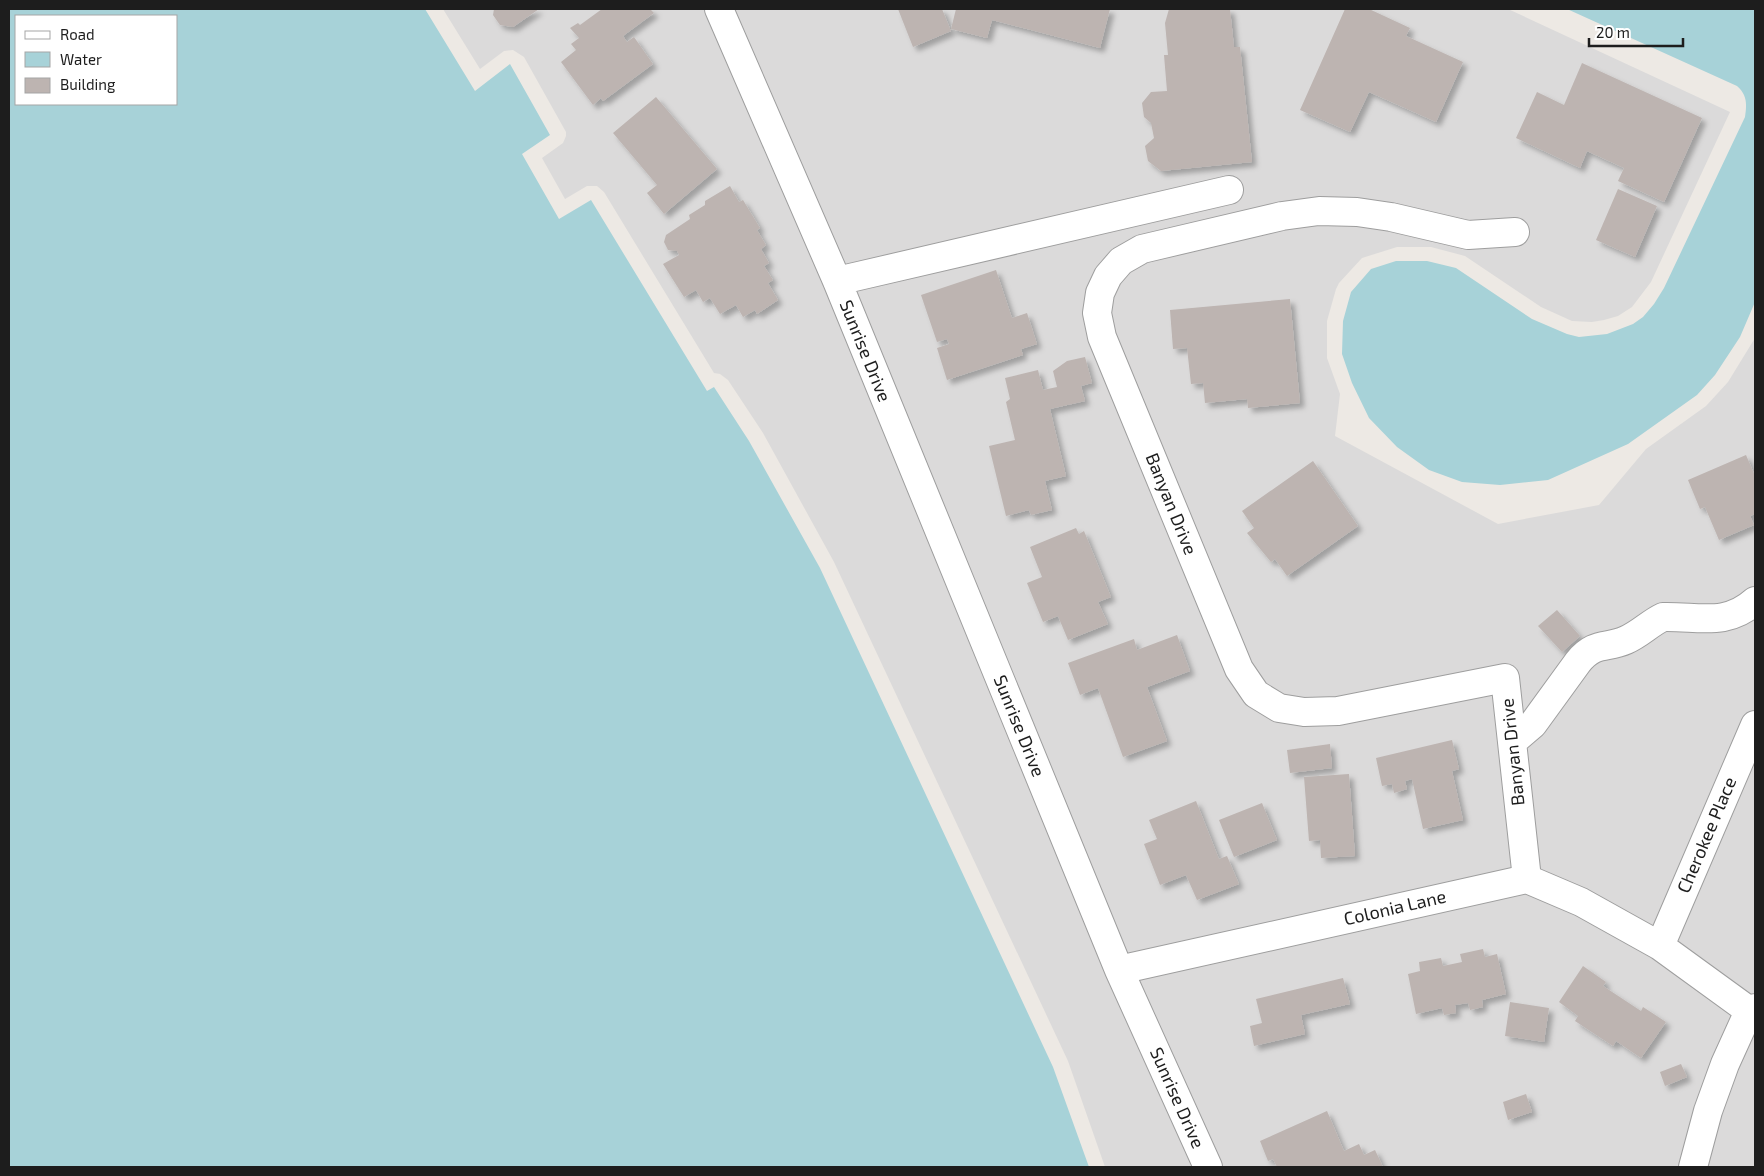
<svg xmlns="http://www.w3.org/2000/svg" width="1764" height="1176" font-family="'Exo 2',sans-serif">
<defs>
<filter id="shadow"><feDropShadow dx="4.5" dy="4.5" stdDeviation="2.5" flood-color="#0004"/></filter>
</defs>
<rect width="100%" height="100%" fill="#ede9e4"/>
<path fill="#dbdada" d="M443,9h1065l222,103 -79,170 -19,25 -14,9 -14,4 -12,2 -20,-1 -31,-14 -76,-51 -34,-9h-34l-35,11 -23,25 -3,6 -9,32v37l13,36 -5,42 163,88 101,-19 47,-56 60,-43 22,-24 27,-44v829h-650l-37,-106 -234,-499 -71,-129 -35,-53 -8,-6 -6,-1 -110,-181 -7,-6h-10l-22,13 -23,-41 21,-15 3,-7v-4l-42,-75 -11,-7 -9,1 -24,18z"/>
<path fill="#a7d2d8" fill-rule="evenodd" d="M9,9h416l50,82 35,-27 40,71 -28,19 37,65 32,-19 116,191 7,-4 35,54 71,127 233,499 36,100h-1080zM16,16h160v88h-160z
M1567,9h188v293l-15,35 -25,38 -18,20 -69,49 -80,36 -48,5 -38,-3 -33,-12 -32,-23 -28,-29 -17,-35 -10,-29 1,-33 8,-29 20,-23 25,-8h31l29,7 76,51 35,15 12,3 28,-3 26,-10 10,-7 11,-13 10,-16 81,-171c2,-14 2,-22 -8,-31z"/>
<path fill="#bdb4b1" filter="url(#shadow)" d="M494,9h45l-26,18 -13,-2 -7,-10z
M602,9h48l4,4 -31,23 4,6 7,-5 19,27 -50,37 -2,-3 -8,7 -32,-43 15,-12 -5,-6 8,-6 -9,-10 8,-5 2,2z
M898,9h44l9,22 -38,16z
M956,9h154l-10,39 -108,-28 -5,18 -36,-9z
M1169,9h61l4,38h6l12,115 -91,9 -13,-10 -3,-15 9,-8 -3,-15 -7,-6 -2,-14 9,-11 16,-1 -3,-36h4l-3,-32z
M1345,9h24l41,19 -4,8 57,26 -27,60 -67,-30 -19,40 -50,-22z
M1582,63l120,55 -38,84 -46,-21 6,-13 -37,-17 -7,17 -64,-30 21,-46 27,13z
M656,97l61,72 -53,45 -17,-21 10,-8 -44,-52z
M730,186l9,16 4,-2 17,28 -3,2 9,15 -5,4 8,14 -5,3 9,14 -5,3 10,17 -21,14 -2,-4 -12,7 -7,-12 -16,9 -10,-16 -7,4 -7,-12 -12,7 -21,-33 16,-9 -2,-4 -9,-1 -4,-8 2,-7 24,-16 -1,-4 16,-10v-4z
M1618,189l39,17 -22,51 -39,-17z
M996,270l16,48 15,-5 10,31 -16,5 2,6 -76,25 -10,-32 12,-4 -2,-5 -10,3 -16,-47z
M1290,299l10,104 -52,5 -1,-9 -42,4 -2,-20 -12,1 -4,-36 -14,1 -3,-39z
M1085,357l7,26 -11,3 4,15 -35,8 16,67 -21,5 7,29 -21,5 -2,-5 -23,6 -17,-70 26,-6 -9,-38 4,-3 -5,-21 33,-8 5,20 14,-3 -4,-16 14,-10z
M1746,455l9,21v38l-5,2 4,9 -35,15 -14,-33 -5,2 -12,-29z
M1313,461l45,65 -71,50 -12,-17 -4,3 -24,-29 7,-5 -12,-17z
M1076,528l3,6 5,-3 27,66 -13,5 10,22 -40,16 -10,-24 -15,6 -16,-39 15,-6 -12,-30z
M1557,610l23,26 -18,16 -24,-26z
M1177,635l13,36 -43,16 20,54 -44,16 -25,-69 -18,7 -12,-32 66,-24 3,11z
M1452,740l7,29 -7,2 11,49 -40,9 -11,-50 -7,2 2,8 -13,4 -2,-9 -10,2 -6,-28z
M1330,744l2,24 -42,5 -3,-23z
M1349,774l6,82 -34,2 -1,-18 -11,1 -5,-64z
M1196,801l23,58 8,-3 12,28 -42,16 -11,-25 -26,10 -16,-41 13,-5 -8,-19z
M1262,803l15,37 -43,17 -15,-37z
M1483,949l2,8 12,-3 9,40 -24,6 1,7 -13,3 -2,-7 -13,2 1,8 -12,2 -2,-7 -26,6 -8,-40 12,-3 -1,-9 22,-4 2,8 19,-4 -2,-8z
M1583,966l23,16 -3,4 38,25 2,-4 23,15 -25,36 -25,-17 -3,5 -38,-25 3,-5 -19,-14z
M1343,978l7,26 -49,11 4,19 -51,12 -4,-20 12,-3 -6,-24z
M1510,1002l39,6 -5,34 -39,-6z
M1681,1064l6,13 -22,9 -5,-14z
M1526,1094l6,18 -24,8 -5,-18z
M1327,1111l17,40 15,-7 5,11 11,-5 8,17h-106l-4,-8 -5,2 -8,-20z"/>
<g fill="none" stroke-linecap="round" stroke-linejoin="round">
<defs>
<path id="minor" d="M719,9l118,272 282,689 89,197
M1515,232l-47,3 -77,-18 -34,-5 -38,-1 -37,5 -140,33 -21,12 -13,15 -8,17 -3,20 5,24 137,332 17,25 23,14 25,4 34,-1 167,-33 22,201
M837,281l392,-91
M1512,742l21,-18 45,-62c17,-21 28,-13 48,-22 14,-6 24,-17 37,-23 36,-1 63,10 92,-16
M1660,946l95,-221
M1119,970l408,-91 54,23 79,44 95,69
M1693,1167l15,-56 17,-47 24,-53 6,-3"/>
</defs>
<use href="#minor" stroke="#9e9e9e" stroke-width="30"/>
<use href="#minor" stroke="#fff" stroke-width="28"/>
</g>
<g text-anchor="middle" stroke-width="4" stroke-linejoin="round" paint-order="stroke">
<g font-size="18" fill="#1d1d1d" stroke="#fff">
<text transform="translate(865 351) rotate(68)" y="6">Sunrise Drive</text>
<text transform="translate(1171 504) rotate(68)" y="6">Banyan Drive</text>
<text transform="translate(1019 726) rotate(68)" y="6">Sunrise Drive</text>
<text transform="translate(1513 752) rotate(-96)" y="6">Banyan Drive</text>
<text transform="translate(1707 835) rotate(-67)" y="6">Cherokee Place</text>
<text transform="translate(1395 908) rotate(-13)" y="6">Colonia Lane</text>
<text transform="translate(1177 1098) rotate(66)" y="6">Sunrise Drive</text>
</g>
</g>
<rect width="1764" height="1176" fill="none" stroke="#1d1d1d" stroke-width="20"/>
<rect x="15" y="15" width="162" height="90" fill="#ffffff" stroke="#a5a5a5"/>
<rect x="25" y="31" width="25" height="8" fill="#ffffff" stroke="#a5a5a5"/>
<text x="60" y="40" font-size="15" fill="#1d1d1d">Road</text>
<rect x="25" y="52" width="25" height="15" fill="#a7d2d8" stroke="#a5a5a5"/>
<text x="60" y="65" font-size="15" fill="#1d1d1d">Water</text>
<rect x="25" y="78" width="25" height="15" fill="#bdb4b1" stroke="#a5a5a5"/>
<text x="60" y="90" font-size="15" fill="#1d1d1d">Building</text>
<path d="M1589 38v8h94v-8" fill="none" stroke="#1d1d1d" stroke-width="2.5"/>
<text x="1596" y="38" font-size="15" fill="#1d1d1d" stroke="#ffffff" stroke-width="4" paint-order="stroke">20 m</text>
</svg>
